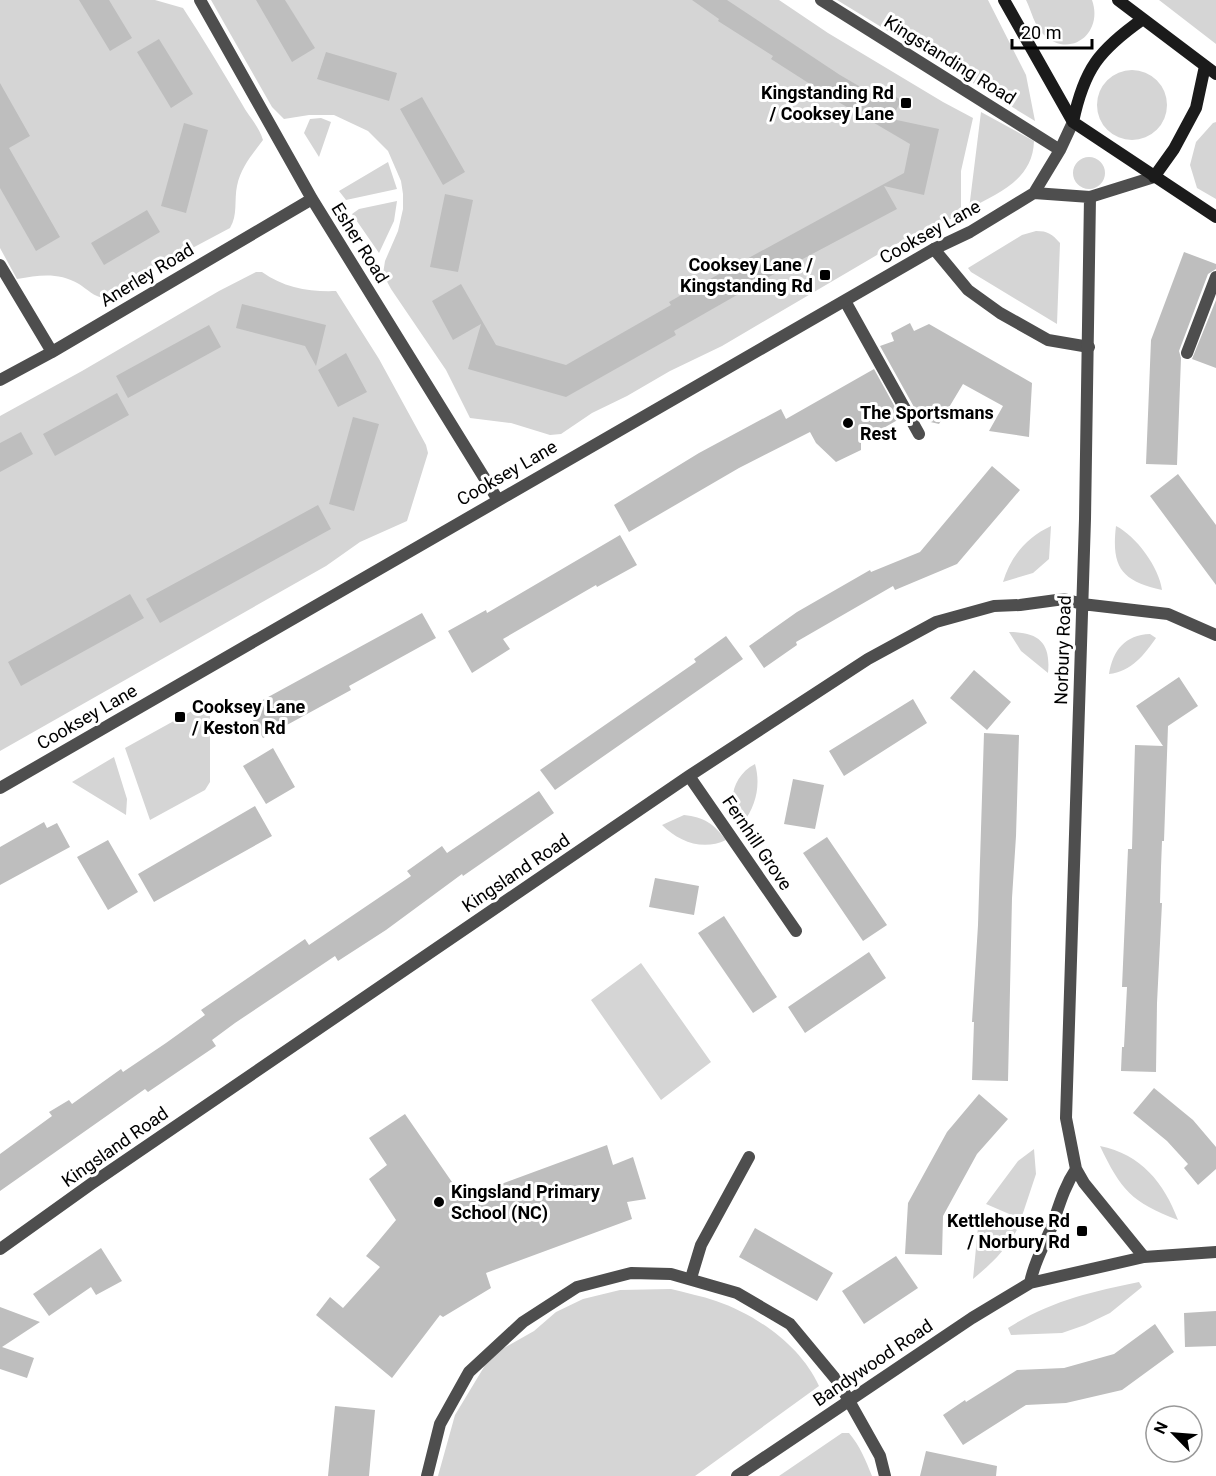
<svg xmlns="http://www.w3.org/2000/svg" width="1216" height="1476" font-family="Roboto,sans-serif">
<rect width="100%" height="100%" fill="#fff"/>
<path fill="#d5d5d5" d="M0,0h155l28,8c21,32 40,64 59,96 7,13 17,22 21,36 -11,15 -22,27 -26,46 -3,14 1,29 -7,42l-94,50 -32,20c-10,-1 -17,-9 -25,-14 -21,-12 -39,-9 -62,-5l-17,-31z
M211,0h568l49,33 115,69 30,16 -12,53v37l-8,10 -59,27 -172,101 -52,25 -43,25 -35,17 -31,21 -11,1 -39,-12 -41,-5 -24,-48 -55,-81 -8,-15 2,-13 13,-30 5,-22v-15l-2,-13 -13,-30 -20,-20 -34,-16h-25l-25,4 -12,-12z
M837,0h151l38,75 9,46z
M1026,0h66c12,34 -23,60 -49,34 -8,-7 -12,-24 -17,-34z
M1159,0h57v44z
M1097 105a35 35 0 1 1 70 0a35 35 0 1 1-70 0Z
M981,112l53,29c-1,39 -36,52 -65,68z
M321,118l10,4 -12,35 -15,-24 6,-14z
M1216,122v77l-19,-11 -7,-23 6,-23 17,-19z
M1073 173a16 16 0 1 1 32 0a16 16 0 1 1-32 0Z
M388,162l9,27 -51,11 -7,-9z
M397,201l-3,20 -15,32 -27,-39 7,-5z
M1036,231c12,0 16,3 24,12l-3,81 -86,-52 -3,-4 54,-33z
M256,272h6c22,16 48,20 74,19l43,68 47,86 2,8 -21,68 -47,21 -34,24 -326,185v-335l82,-45 137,-80z
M1051,526l-2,33 -16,14 -30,9c7,-25 24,-45 48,-56z
M1116,526c20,10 43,41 46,64 -40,-9 -51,-22 -46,-64z
M1009,632c30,0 42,11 39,41l-27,-22z
M1150,634l6,4c-11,16 -25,34 -47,36 4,-24 16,-39 41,-40z
M210,701v81l-5,8 -55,30 -25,-72z
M114,757l13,42 -1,16 -54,-33z
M755,764c6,21 1,42 -12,59 -18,-18 -11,-47 12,-59z
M684,815c20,2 30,9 42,25 -23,11 -47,2 -64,-15z
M641,963l70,99 -50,38 -70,-100z
M1100,1146c41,8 64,37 78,74 -47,-18 -57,-30 -78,-74z
M1034,1149l2,25 -15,45 -35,-15 32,-43z
M983,1213l35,15c-11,21 -27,36 -45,51l5,-52z
M1139,1282l3,5 -32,26 -25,12 -23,8 -51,2 -3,-7c42,-27 83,-36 131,-46z
M671,1289c15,4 31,7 45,12 41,14 85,45 103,85l-124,90h-257l17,-61 32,-53 15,-13 32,-18 22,-19 27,-13 37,-9z
M842,1433h7c11,13 17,28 23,43h-93z"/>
<path fill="#bebebe" d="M79,0h30l23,38 -22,13z
M256,0h29l30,48 -23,14z
M692,0h35l113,75 36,21 4,-8 21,12 -9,19 47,10 -15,66 -40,-9 13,23 -132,70 -91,52 2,4 -110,62 -98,-28 13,-45 -28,16 -21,-39 29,-17 35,61 70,20 105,-60 -2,-3 21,-12 214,-117 6,-29 -75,-44 -64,-41 2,-3 -55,-35 1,-2z
M159,39l34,55 -22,14 -34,-56z
M326,52l71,21 -8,28 -72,-22z
M0,83l30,53 -21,12 51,89 -24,14 -36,-63z
M422,97l43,75 -22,13 -43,-76z
M184,123l24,7 -22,83 -25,-7z
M445,194l28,6 -15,72 -28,-5z
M147,210l13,22 -56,33 -13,-22z
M1184,252l32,12v5l-8,5 -29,77 2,7 -4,107 -31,-1 5,-124z
M1216,300v68l-24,-9z
M242,304l84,21 -10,41 -11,-20 -69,-18z
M910,323l4,8 15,-7 103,59 -3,54 -40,-6 14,-25 -40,-22 -24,40 -13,-3 -7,-5 -39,-70 14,-5 -3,-8z
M209,325l12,22 -93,51 -12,-22z
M346,353l21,39 -29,15 -20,-37z
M874,369l27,49 -40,23v9l-25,12 -20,-19 -6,-11 -71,36 -110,64 -15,-27 85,-52 82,-44 5,10z
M117,393l12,22 -74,41 -12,-22z
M353,417l26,7 -25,87 -25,-7z
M21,432l12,22 -33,18v-29z
M992,466l28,24 -63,74 -62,26 -2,-4 -97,56 1,3 -33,23 -15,-22 48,-34 73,-42 1,2 49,-20z
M1178,474l38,51v60l-66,-89z
M318,505l13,24 -171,94 -14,-24z
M620,535l17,30 -40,22 -1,-2 -93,54 7,10 -38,24 -24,-42 38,-21 1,3z
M130,594l14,24 -123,68 -13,-24z
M422,613l14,25 -87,48 2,4 -88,48 -14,-25 12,-7 -2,-4z
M726,636l17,23 -188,131 -15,-20 156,-108 -2,-3z
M974,670l37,32 -24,28 -37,-32z
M1179,677l19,29 -30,20 -4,115h-2l-1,26 -1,36h2l-5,100 -1,69 -35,-1 1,-24h2l3,-60h-5l6,-138h4l3,-104 28,1 -27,-40z
M913,699l14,24 -83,53 -15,-25z
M984,733l35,2 -3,101 -4,62 -4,183 -36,-1 2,-58h-2l6,-97z
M273,748l22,39 -29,17 -23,-38z
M793,779l31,6 -9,44 -31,-5z
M539,791l15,22 -91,63 -1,-2 -76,56 -48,31 -3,-5 -100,67 -23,17 4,6 -68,46 -3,-3 -145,102v-37l52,-38 -3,-4 20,-12 3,4 49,-35 2,3 43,-29 39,-28 -4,-5 104,-71 4,6 102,-69 -4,-5 35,-25 5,7z
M255,806l17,30 -118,66 -16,-28z
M44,822l3,6 10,-5 13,24 -70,38v-38z
M827,837l60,88 -24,16 -60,-88z
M108,840l30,52 -30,18 -31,-53z
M655,878l44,8 -5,29 -45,-8z
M724,916l53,81 -24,16 -55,-80z
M869,952l17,26 -81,55 -17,-26z
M1154,1088l39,32 23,27v22l-18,16 -14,-17 4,-4 -21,-23 -34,-28z
M979,1094l29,25 -31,35 -34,62 -1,39 -37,-1 3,-51 39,-71z
M405,1114l58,84 144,-53 6,20 20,-8 13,42 -19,3 5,17 -146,54 5,15 -48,29 -3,-2 -48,63 -76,-63 14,-18 13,11 37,-41 -14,-11 30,-36 -27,-41 18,-14 -18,-27z
M755,1228l78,45 -16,28 -78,-44z
M101,1248l21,33 -26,14 -5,-8 -42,29 -16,-22z
M896,1256l22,32 -54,36 -22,-33z
M0,1307l40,15 -38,25 32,11 -7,20 -27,-9z
M1216,1311v35l-31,1 -1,-34z
M1155,1324l19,28 -52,38 -56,13 -40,2 -63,40 -20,-30 22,-15 1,2 51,-32 47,-2 50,-14z
M335,1406l40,4 -6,66h-41z
M926,1451l71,15 -1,10h-76z"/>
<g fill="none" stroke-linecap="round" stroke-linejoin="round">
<path stroke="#4e4e4e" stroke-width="12" d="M934,249l34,41 32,23 48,27 41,7
M845,301l74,133
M1187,353l29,-76
M691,1278l10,-33 48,-88"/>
<path stroke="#4e4e4e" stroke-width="12" d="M200,0l112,199 186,301
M821,0l239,150
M1034,193l56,4 64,-20
M1090,197l-5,322 -19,599 10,51 8,14 60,74
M0,265l52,87
M0,380l52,-28 260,-153
M689,776l107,155
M0,788l934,-539 36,-17 64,-39 26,-43 13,-28
M0,1249l91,-65 598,-408 179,-117 68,-37 58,-16 26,-1 44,-6 18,5 86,10 48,21
M1030,1283c4,-21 14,-37 22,-57 7,-20 12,-39 24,-57
M427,1476l13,-52 29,-52 54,-50 54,-35 54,-14 40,1 66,19 53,31 49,59 41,73 5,20
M737,1476l235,-158 58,-35 114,-26 72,-5"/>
<path stroke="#1b1b1b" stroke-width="12" d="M1004,0l69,122 143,95
M1118,0l98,74
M1073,122c11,-53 26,-72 70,-103
M1154,177l20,-28 22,-41 9,-42"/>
</g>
<g fill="#000" stroke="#fff" stroke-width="2">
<rect x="900" y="97" width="12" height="12" rx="3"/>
<rect x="819" y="269" width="12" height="12" rx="3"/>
<circle cx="848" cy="423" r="6"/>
<rect x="174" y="711" width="12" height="12" rx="3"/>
<circle cx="439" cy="1202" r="6"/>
<rect x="1076" y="1225" width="12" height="12" rx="3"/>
</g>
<g text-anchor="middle" stroke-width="6" stroke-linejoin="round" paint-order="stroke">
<g font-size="18" fill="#000" stroke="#fff">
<text transform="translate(950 60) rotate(32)" y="6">Kingstanding Road</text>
<text transform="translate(930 232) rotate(-29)" y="6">Cooksey Lane</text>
<text transform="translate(360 243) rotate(58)" y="6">Esher Road</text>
<text transform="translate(147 275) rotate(-31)" y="6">Anerley Road</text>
<text transform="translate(507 473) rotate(-30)" y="6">Cooksey Lane</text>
<text transform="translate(1063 650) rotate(-88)" y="6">Norbury Road</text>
<text transform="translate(87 717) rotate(-30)" y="6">Cooksey Lane</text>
<text transform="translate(757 843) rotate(56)" y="6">Fernhill Grove</text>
<text transform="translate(516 873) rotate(-34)" y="6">Kingsland Road</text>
<text transform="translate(115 1147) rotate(-35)" y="6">Kingsland Road</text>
<text transform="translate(873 1363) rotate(-34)" y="6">Bandywood Road</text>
</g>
<g font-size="18" font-weight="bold" fill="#000" stroke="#fff" text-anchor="end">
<text x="894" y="99">Kingstanding Rd<tspan x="894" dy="21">/ Cooksey Lane</tspan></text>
<text x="813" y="271">Cooksey Lane /<tspan x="813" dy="21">Kingstanding Rd</tspan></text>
<text x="860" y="419" text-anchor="start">The Sportsmans<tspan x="860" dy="21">Rest</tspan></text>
<text x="192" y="713" text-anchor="start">Cooksey Lane<tspan x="192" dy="21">/ Keston Rd</tspan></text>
<text x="451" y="1198" text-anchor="start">Kingsland Primary<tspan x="451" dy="21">School (NC)</tspan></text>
<text x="1070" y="1227">Kettlehouse Rd<tspan x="1070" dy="21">/ Norbury Rd</tspan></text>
</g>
</g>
<g transform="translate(1174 1434) rotate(295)"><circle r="28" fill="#ffffff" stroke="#999999" stroke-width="1.5"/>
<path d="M0-4.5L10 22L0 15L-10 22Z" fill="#000000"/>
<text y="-9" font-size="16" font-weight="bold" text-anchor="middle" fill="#000000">N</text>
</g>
<path d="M1012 39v9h80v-9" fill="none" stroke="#000000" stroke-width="3"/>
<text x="1021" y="39" font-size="18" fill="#000000" stroke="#ffffff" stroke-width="4.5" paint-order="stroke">20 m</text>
</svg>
